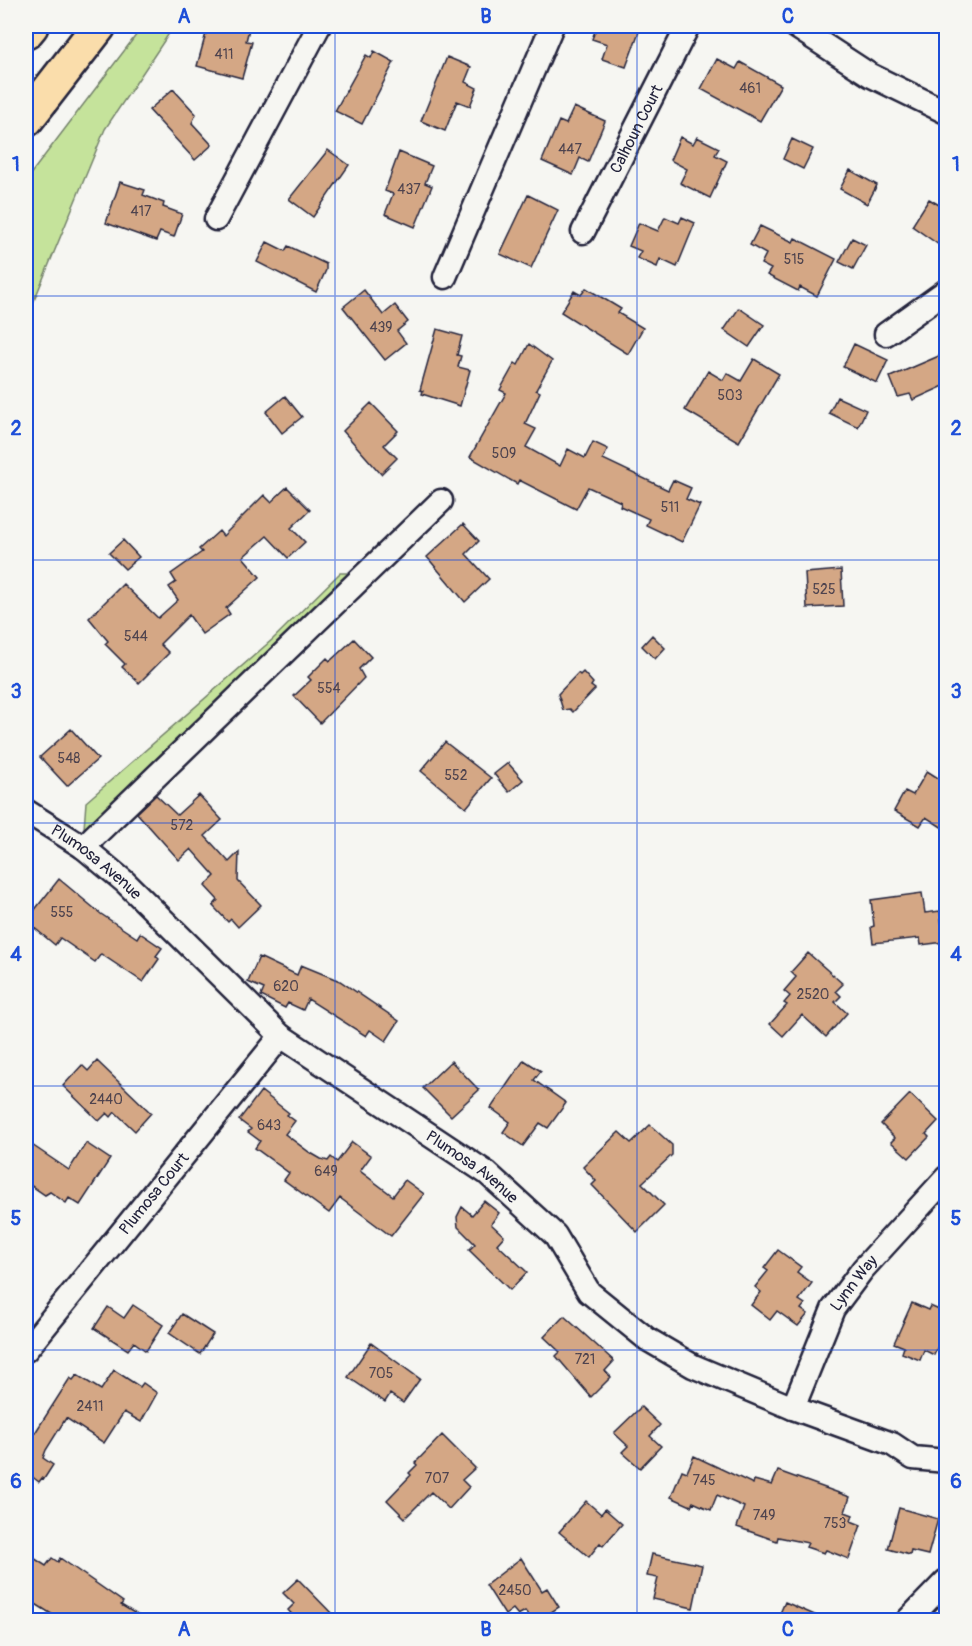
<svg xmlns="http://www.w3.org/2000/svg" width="972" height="1646" font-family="Pangolin,sans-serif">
<rect width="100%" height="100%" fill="#f6f6f2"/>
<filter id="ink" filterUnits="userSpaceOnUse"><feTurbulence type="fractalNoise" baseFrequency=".0167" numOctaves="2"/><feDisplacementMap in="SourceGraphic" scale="12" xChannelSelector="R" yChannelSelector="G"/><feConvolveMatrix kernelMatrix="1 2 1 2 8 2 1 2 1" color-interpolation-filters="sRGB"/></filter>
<g filter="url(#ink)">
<path fill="#c5e39b" stroke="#74826b" stroke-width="1.5" d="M143,26h31l-69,103 -79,191v-140z
M340,573h20l-277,269 3,-40 187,-163z"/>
<path fill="#d4a785" stroke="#22223b" stroke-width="1.5" d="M208,26h31l10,3 -3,12 6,1 -10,36 -45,-12z
M597,26h44l-15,41 -24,-8 5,-15 -15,-5z
M374,51l20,11 -32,62 -27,-13 31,-56 5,3z
M447,57l24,10 -6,15 12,6 -7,18 -13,-5 -12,30 -24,-10z
M717,59l19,10 4,-7 41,23 -21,36 -59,-32z
M173,89l23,25 -4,9 20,22 -17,15 -46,-50z
M574,107l31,14 -17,41 -8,-4 -7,17 -31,-14 17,-40 7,3z
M680,137l13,7 4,-7 22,11 -4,7 12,6 -17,37 -30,-15 7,-14 -17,-9z
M792,139l21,10 -10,20 -20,-10z
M328,150l21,15 -36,52 -24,-18z
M399,152l33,14 -7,17 7,3 -17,41 -30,-13 8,-20 -8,-3z
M850,170l27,15 -10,19 -27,-15z
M120,182l25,8 -2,5 21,8 -1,4 19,7 -8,23 -14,-5 -4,9 -50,-18z
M528,195l30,15 -27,58 -31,-14z
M929,199l17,10v24l-7,12 -27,-19z
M665,217l14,6 3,-6 13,6 -18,44 -17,-8 -3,8 -20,-9 4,-7 -12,-5 10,-23 19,8z
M760,226l33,16 2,-4 41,21 -19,37 -17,-9 -2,4 -31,-16 4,-6 -10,-5 5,-10 -16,-9z
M852,238l14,7 -13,24 -14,-7z
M267,242l18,9 3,-5 38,18v6l-10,22 -59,-30z
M586,288l35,21 -3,4 25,15 -15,26 -67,-42 13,-21 7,4z
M364,290l19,25 12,-10 13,17 -11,9 9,12 -21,17 -42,-53z
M739,308l25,17 -15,22 -25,-17z
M437,329l25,7 -5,19 4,1 -3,11 12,3 -10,36 -38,-12 1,-3 -3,-1z
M529,344l23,17 -16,29 4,2 -15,32 11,5 -10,18 34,19 8,-17 17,9 8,-16 15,7 -5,10 65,31 5,-10 18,8 -5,11 14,6 -18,37 -36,-17 3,-6 -29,-13 1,-4 -33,-15 -12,22 -57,-29 -2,4 -47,-27 36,-64 -6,-3 15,-27 3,2z
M854,344l34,16 -11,23 -34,-16z
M946,353v32l-33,15 -3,-6 -12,3 -8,-20z
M754,359l25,15 -40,68 -54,-32 23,-39 15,9 4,-7 14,8z
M285,396l17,21 -20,16 -16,-21z
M837,397l29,13 -8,17 -29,-14z
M371,403l27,28 -14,14 13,13 -16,16 -38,-43z
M287,487l23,23 -19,18 14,14 -17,16 -21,-22 -24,21 17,20 -34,31 4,6 -28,20 -13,-19 -29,29 9,9 -30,30 -17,-16 3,-3 -20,-20 3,-3 -19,-23 34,-34 35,34 20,-18 -9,-13 7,-5 -5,-8 31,-22 -3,-3 20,-18 4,5 41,-41 7,7z
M463,524l16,17 -13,13 23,25 -24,23 -38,-45z
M123,540l16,17 -14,12 -16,-16z
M841,570l2,36 -36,2 -2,-35z
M652,635l13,13 -10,11 -13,-13z
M354,639l17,18 -12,12 5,9 -44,45 -26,-27 17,-16 -3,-3 19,-19 3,3z
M583,672l10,11 -2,3 4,3 -22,23 -3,-3 -7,1 -5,-16 20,-21 2,2z
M71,729l27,30 -31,27 -27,-29z
M445,742l46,36 -25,30 -45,-37z
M508,763l15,17 -14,12 -15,-18z
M927,771l19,12v47l-20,-13 -6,9 -26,-15 11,-20 8,4z
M156,795l21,20 22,-20 23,25 -17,16 24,26 10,-10 -1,29 23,24 -23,22 -7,-8 -3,3 -15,-16 5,-6 -13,-14 10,-10 -24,-27 -12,11 -42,-47z
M59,879l42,35 36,24 3,-5 22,15 -6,8 3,3 -16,23 -42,-28 -6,8 -35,-24 -5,7 -29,-24z
M922,893l3,20 15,-2 4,31 -23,3 -1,-7 -47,5 -2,-16 3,-1 -3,-26z
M808,953l35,31 -7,7 5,5 -6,6 12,11 -21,24 -24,-22 -19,21 -13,-12 17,-19 -3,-2 6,-7 -6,-5 12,-14 -5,-5z
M259,957l38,18 4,-10 39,16 59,40 -13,20 -16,-11 -4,6 -58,-37 -5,11 -15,-7 -3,5 -24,-12 3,-7 -16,-7z
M524,1060l17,11 -7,9 32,23 -18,25 -8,-5 -17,23 -20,-14 7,-10 -19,-14z
M97,1061l54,52 -16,18 -20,-19 -4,5 -4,-4 -8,8 -36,-35 19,-21 6,6z
M451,1061l28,29 -28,26 -28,-28z
M261,1091l28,22 -2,2 8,6 -10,13 24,18 12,7 7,2 3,-4 6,5 15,-20 19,14 -11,15 33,25 12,-16 19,14 -33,42 -51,-38 -11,15 -45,-33 5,-7 -34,-25 5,-7 -12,-9 3,-3 -12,-9z
M910,1094l28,27 -12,13 3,3 -20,21 -18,-16 4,-4 -14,-14z
M650,1125l22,20v10l-30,28 22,22 -27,27 -45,-47 4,-4 -13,-14 36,-35 12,11z
M26,1141l43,29 17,-27 24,16 -30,46 -11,-7 -3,5 -16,-11 -5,3 -19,-13z
M484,1201l15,12 -8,11 13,12 -7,8 30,28 -17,18 -41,-40 6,-6 -17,-17 -1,-10 5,-10 10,8z
M778,1250l23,17 -4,5 15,11 -13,17 6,4 -4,5 7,5 -10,12 -21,-15 -7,9 -19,-15 10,-13 -6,-5 13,-16 -4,-3z
M912,1303l16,7 2,-4 16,7v26l-4,-2 -8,18 -10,-5 -4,10 -18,-7 2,-6 -10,-4z
M133,1305l30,20 -17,26 -12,-9 -6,8 -34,-22 14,-21 16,11z
M182,1314l31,20 -13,20 -31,-21z
M564,1316l50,45 -9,10 6,6 -20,20 -35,-41 4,-4 -16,-15z
M371,1343l49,36 -17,24 -13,-9 -5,8 -37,-25z
M114,1370l26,17 3,-4 14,10 -16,29 -17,-10 -20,31 -38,-25 -20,32 -3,8 10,7 -9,14 -2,-1 -3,4 -13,-10v-25l44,-69 3,2 4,-5 24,15z
M641,1407l19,18 -10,11 11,10 -21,22 -18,-16 6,-6 -14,-13z
M442,1435l33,33 -13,12 7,7 -20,22 -18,-17 -26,26 -18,-18 24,-25 -2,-2 8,-8 -2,-2z
M694,1456l59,28 1,-4 18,5 6,-14 72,26 -5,15 8,3 -2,6 10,4 -12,34 -23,-9 -2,3 -18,-6 2,-4 -30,-6 -1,4 -40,-14 7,-20 -27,-12 -6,15 -18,-8 -2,4 -20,-9 11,-27 5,2z
M586,1501l15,13 4,-5 17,15 -19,22 -3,-3 -11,14 -30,-25z
M899,1508l39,11 -10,36 -17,-4 -1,4 -22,-6z
M26,1553l20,13 6,-8 6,4 2,-4 63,44 -2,3 25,15h-85l-35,-22z
M652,1554l50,11 -9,43 -40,-9 5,-21 -11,-2z
M521,1558l21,33 5,-3 12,19 -20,13h-7l-7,-9 -7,4 -5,-6 -8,6 -19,-30z
M298,1579l40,41h-41l-9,-10 6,-6 -11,-11z
M785,1602l41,18h-49z"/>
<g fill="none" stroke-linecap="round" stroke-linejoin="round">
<defs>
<g id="minor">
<path d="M795,26l75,49 76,37"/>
<path d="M216,219l103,-193"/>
<path id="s1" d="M583,232l105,-206"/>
<path d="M445,277l107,-251"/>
<path d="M886,334l60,-43"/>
<path id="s2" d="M26,811l57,36 42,35 156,154 206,137 68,62 34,57 58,47 46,27 100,42 99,36 21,14 33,3"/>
<path d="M83,847l358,-346"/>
<path id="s3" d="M26,1350l255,-314"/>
<path id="s4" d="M793,1408l40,-99 30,-40 83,-91"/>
<path d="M908,1620l38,-39"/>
</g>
<path id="highway" d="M26,32l5,-6
M26,120l73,-94"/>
</defs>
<use href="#minor" stroke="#22223b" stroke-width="27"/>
<use href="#highway" stroke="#22223b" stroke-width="38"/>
<use href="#minor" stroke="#f6f6f2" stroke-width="22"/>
<use href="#highway" stroke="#faddab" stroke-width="33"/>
</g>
</g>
<path fill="none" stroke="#1d4ed8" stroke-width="1.5" stroke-opacity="0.55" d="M335,26v1594M637,26v1594M26,296h920M26,560h920M26,823h920M26,1086h920M26,1350h920"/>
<g text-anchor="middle" stroke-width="4.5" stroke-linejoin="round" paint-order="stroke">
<g font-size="14" fill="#4e434e">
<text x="224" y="59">411</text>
<text x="750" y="93">461</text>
<text x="570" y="154">447</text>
<text x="409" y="194">437</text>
<text x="141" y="216">417</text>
<text x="794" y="264">515</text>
<text x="381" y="332">439</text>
<text x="730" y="400">503</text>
<text x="504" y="458">509</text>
<text x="670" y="512">511</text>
<text x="824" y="594">525</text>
<text x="136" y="641">544</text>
<text x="329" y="693">554</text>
<text x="69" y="763">548</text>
<text x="456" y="780">552</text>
<text x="182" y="830">572</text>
<text x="62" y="917">555</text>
<text x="286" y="991">620</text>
<text x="813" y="999">2520</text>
<text x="106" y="1104">2440</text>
<text x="269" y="1130">643</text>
<text x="326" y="1176">649</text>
<text x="585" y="1364">721</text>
<text x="381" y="1378">705</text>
<text x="90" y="1411">2411</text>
<text x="437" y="1483">707</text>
<text x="704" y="1485">745</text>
<text x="764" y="1520">749</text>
<text x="835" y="1528">753</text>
<text x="515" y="1595">2450</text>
</g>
<g font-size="16" fill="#22223b" stroke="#f6f6f2">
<text dy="6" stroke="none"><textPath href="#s1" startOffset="116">Calhoun Court</textPath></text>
<text dy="6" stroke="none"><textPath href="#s2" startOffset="87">Plumosa Avenue</textPath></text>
<text dy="6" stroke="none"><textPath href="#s2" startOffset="573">Plumosa Avenue</textPath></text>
<text dy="6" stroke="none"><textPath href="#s3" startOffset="202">Plumosa Court</textPath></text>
<text dy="6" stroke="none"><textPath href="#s4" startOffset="140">Lynn Way</textPath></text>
</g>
</g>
<rect width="972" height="1646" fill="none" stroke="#f6f6f2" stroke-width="66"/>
<rect x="33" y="33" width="906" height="1580" fill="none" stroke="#1d4ed8" stroke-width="2"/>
<g font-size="20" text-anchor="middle" font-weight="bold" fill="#1d4ed8">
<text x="184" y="23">A</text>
<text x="486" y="23">B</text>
<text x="788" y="23">C</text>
<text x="16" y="171">1</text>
<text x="956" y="171">1</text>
<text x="16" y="435">2</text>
<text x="956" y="435">2</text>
<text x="16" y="698">3</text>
<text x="956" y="698">3</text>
<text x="16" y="961">4</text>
<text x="956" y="961">4</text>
<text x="16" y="1225">5</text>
<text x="956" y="1225">5</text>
<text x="16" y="1488">6</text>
<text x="956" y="1488">6</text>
<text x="184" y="1636">A</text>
<text x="486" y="1636">B</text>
<text x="788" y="1636">C</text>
</g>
</svg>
